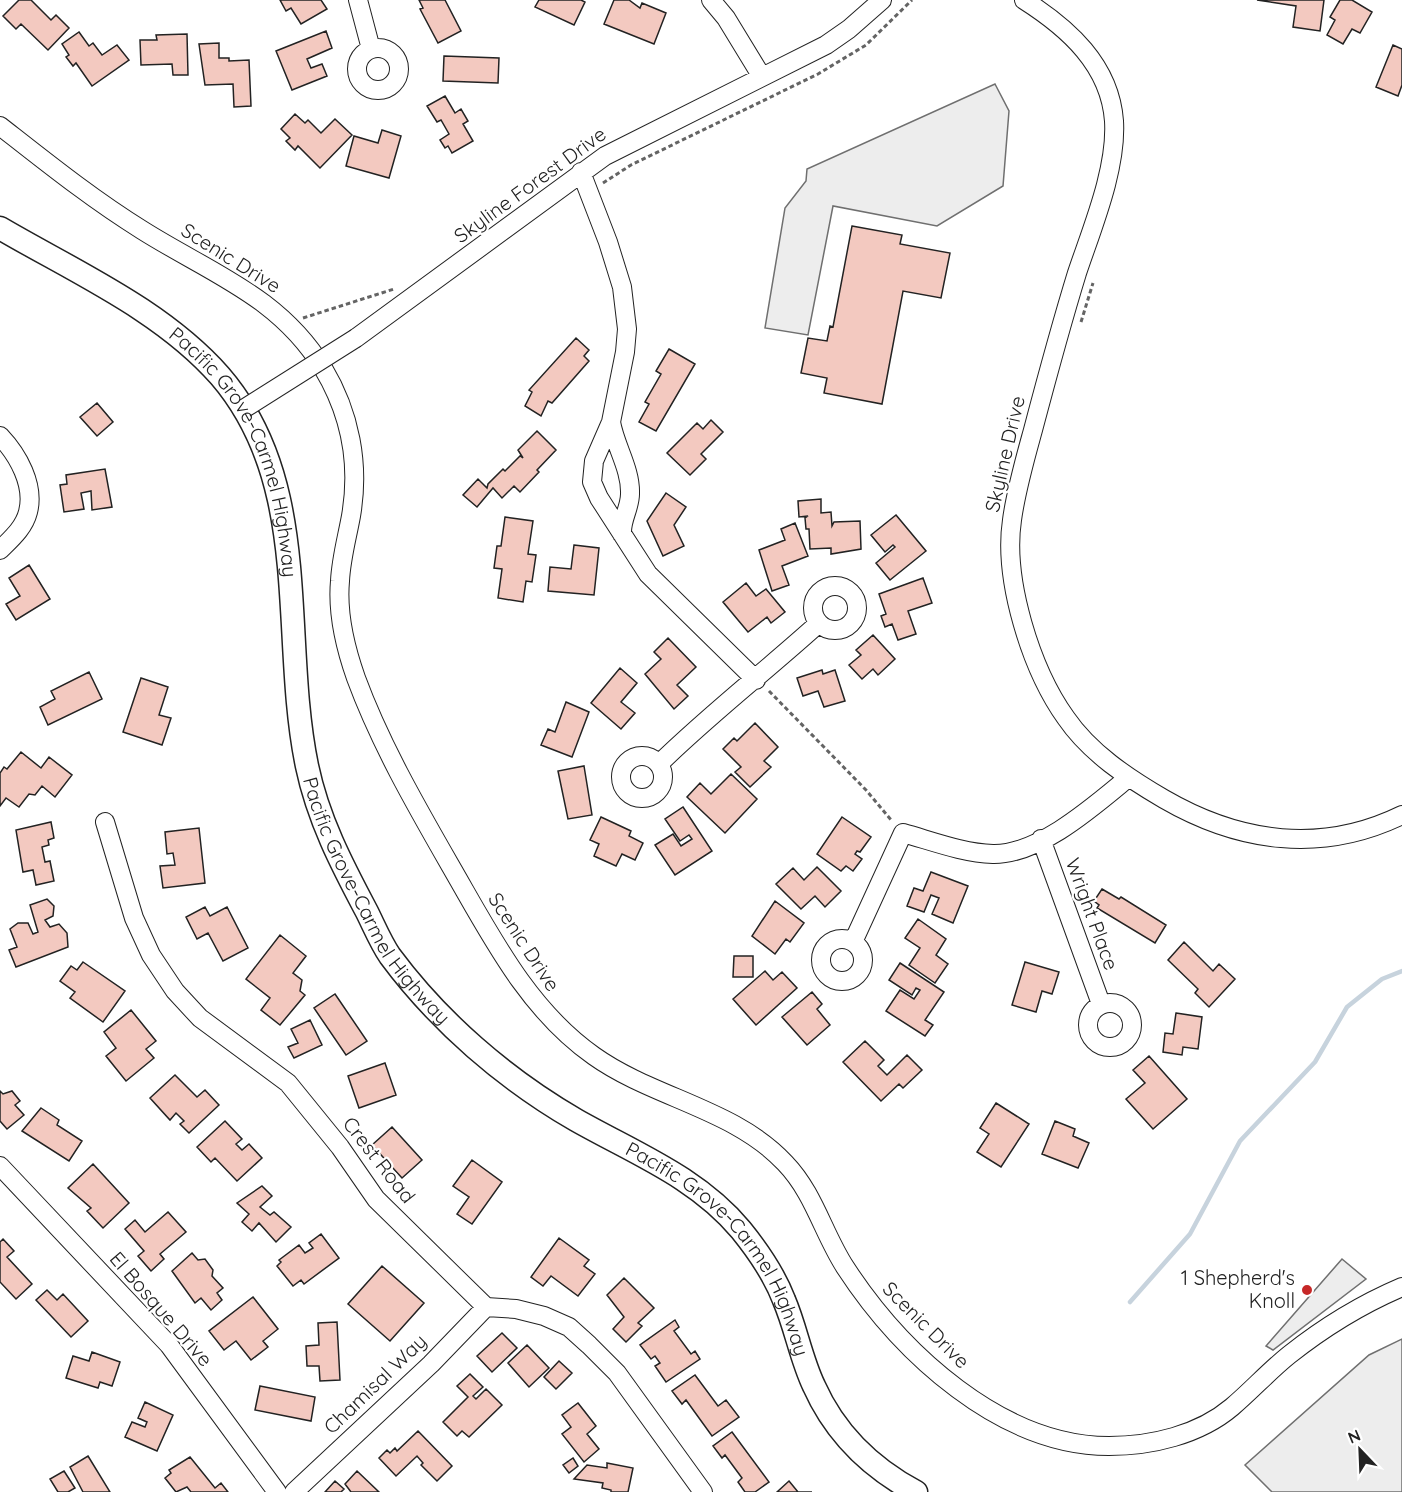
<svg xmlns="http://www.w3.org/2000/svg" width="1402" height="1492" font-family="Quicksand,sans-serif">
<rect width="100%" height="100%" fill="#fff"/>
<path fill="#ededed" stroke="#6f6f6f" stroke-width="1.5" d="M995,84l14,27 -6,75 -66,40 -104,-20 -25,129 -43,-7 20,-120 21,-27 1,-12z
M1342,1259l24,20 -93,71 -7,-4z
M1402,1339v153h-130l-27,-27 124,-110z"/>
<g fill="none" stroke-linecap="round" stroke-linejoin="round">
<path stroke="#c7d3dd" stroke-width="4.5" d="M1130,1302l60,-68 50,-93 75,-79 32,-55 35,-28 20,-8"/>
</g>
<path fill="#f3c9c0" stroke="#222" stroke-width="1.5" d="M19,0h12l20,20 5,-5 13,13 -21,22 -27,-26 -5,5 -13,-13z
M280,0h41l6,9 -26,15 -10,-16 -5,3z
M419,0h26l16,31 -23,12 -18,-34 3,-1z
M539,0h42l4,2 -11,23 -39,-18z
M614,0h15l11,8 2,-5 24,10 -12,31 -50,-20z
M1257,0h67l-4,31 -27,-4 3,-21z
M1340,0h12l20,12 -12,21 -8,-4 -9,15 -16,-9 8,-15 -5,-3z
M326,31l6,17 -25,11 4,9 11,-4 5,12 -35,14 -16,-39z
M79,32l10,14 4,-3 9,12 15,-10 12,15 -37,26 -16,-23 -3,3 -7,-9 3,-2 -7,-11z
M187,34l1,41h-15l-1,-11 -31,1 -1,-25h17l-1,-5z
M219,43v15h10v3l20,-1 2,46 -17,1 -1,-23 -28,1 -6,-41z
M1393,45l9,4v36l-4,11 -22,-9z
M444,56l55,2 -1,25 -55,-2z
M445,96l10,17 6,-4 7,12 -5,3 10,17 -21,12 -4,-7 -3,2 -5,-8 9,-6 -8,-14 -4,2 -10,-16z
M295,114l10,9 3,-3 13,13 14,-14 17,16 -32,33 -22,-22 -3,4 -9,-9 4,-3 -9,-9z
M382,130l19,6 -12,42 -43,-12 8,-30 24,7z
M852,226l50,9 -2,9 50,9 -9,45 -38,-7 -21,113 -58,-11 3,-15 -26,-5 7,-35 19,3 3,-15 3,1z
M576,338l13,12 -5,6 5,5 -37,42 -4,-2 -7,15 -16,-10 7,-14 -3,-2z
M669,349l26,15 -39,67 -17,-9 10,-18 -4,-2 16,-28 -5,-3z
M97,403l16,19 -16,14 -17,-19z
M711,420l12,12 -22,22 5,5 -16,16 -23,-22 30,-30 6,6z
M537,431l19,19 -19,20 2,2 -19,20 -6,-6 -12,12 -9,-10 -16,19 -14,-12 15,-16 9,9 1,-4 15,-15 2,2 15,-15 3,2 -5,-8z
M105,469l7,38 -20,3 -1,-19 -10,2 3,16 -20,3 -4,-27 7,-1 -1,-9z
M666,493l20,14 -12,18 10,21 -21,10 -16,-35z
M821,499v14l10,-1 1,14 2,-4 26,-1 1,28 -30,5v-6l-21,1 -1,-20h-3l-1,-11 3,-2 -9,1 -1,-16z
M896,515l30,36 -36,29 -14,-17 19,-16 -2,-2 -8,7 -14,-17z
M505,517l28,4 -5,33 8,1 -4,27 -6,-1 -3,21 -25,-4 4,-29 -8,-1 3,-22h4z
M795,523l13,33 -26,10 7,19 -17,6 -13,-41 26,-10 -4,-11z
M574,545l25,3 -5,47 -46,-4 2,-24 21,2z
M29,565l21,34 -34,21 -10,-16 14,-8 -11,-18z
M923,578l9,25 -24,8 8,23 -18,6 -6,-16 -7,3 -4,-11 5,-2 -7,-20z
M746,583l10,13 10,-7 19,23 -14,11 -4,-6 -19,15 -25,-30z
M873,635l22,24 -17,16 -5,-6 -11,10 -13,-14 12,-10 -5,-5z
M668,638l28,29 -19,18 11,11 -14,13 -29,-35 16,-15 -7,-7z
M620,668l17,15 -16,19 14,11 -14,16 -30,-26z
M822,670l1,4 12,-4 10,31 -21,6 -6,-16 -15,5 -6,-18z
M89,672l13,27 -54,26 -8,-18 15,-8 -4,-8z
M141,678l27,9 -9,28 12,3 -9,27 -39,-13z
M566,702l23,10 -17,45 -31,-12 7,-16 7,3z
M755,723l23,24 -14,14 7,6 -21,20 -15,-15 6,-5 -18,-18 11,-11 3,3z
M21,752l20,16 8,-11 23,18 -17,22 -13,-11 -7,9 -6,-1 -10,13 -13,-9 -6,8v-33l4,-6 3,2z
M584,766l8,49 -24,4 -10,-48z
M731,774l26,25 -32,34 -38,-36 13,-14 11,11z
M683,807l29,44 -37,24 -20,-30 18,-11 8,12 11,-7 -3,-4 -9,6 -15,-22z
M601,817l30,14 -2,5 14,7 -8,17 -13,-6 -6,12 -22,-10 5,-12 -9,-4z
M842,817l29,20 -11,15 -3,-1 -2,3 7,5 -9,12 -7,-5 -5,5 -24,-17z
M51,822l3,16 -6,2 1,5 -7,2 3,15 5,-1 4,20 -18,4 -3,-15 -10,2 -7,-42z
M199,828l6,55 -42,5 -3,-22 15,-1 -2,-12 -6,1 -2,-22z
M817,867l24,24 -16,16 -10,-11 -14,13 -25,-25 17,-16 11,12z
M931,872l37,14 -15,37 -21,-9 7,-16 -8,-3 -7,17 -17,-6 7,-18 9,3z
M1102,889l17,10 2,-2 45,28 -11,18 -58,-35 2,-3 -5,-4z
M47,899l7,7 -1,10 -8,4 5,7 9,-3 8,9 1,14 -52,20 -7,-17 8,-3 -7,-18 8,-6h10l5,11 5,-2 -8,-27z
M775,901l29,22 -14,19 -4,-3 -11,15 -23,-18z
M205,907l5,9 17,-9 21,41 -25,13 -15,-28 -11,6 -11,-22z
M918,919l28,20 -10,16 12,9 -13,19 -26,-18 11,-17 -15,-10z
M280,935l26,21 -13,17 9,7 -2,11 5,4 -25,30 -19,-15 9,-12 -24,-19z
M1184,942l29,29 6,-7 16,15 -26,28 -14,-14 3,-4 -30,-29z
M734,956h19v21h-20z
M83,962l42,29 -22,31 -33,-24 5,-6 -15,-11 11,-15 6,4z
M1025,962l34,10 -7,22 -10,-3 -6,21 -24,-7z
M900,963l44,29 -19,28 8,5 -8,11 -39,-25 14,-21 14,9 6,-9 -4,-2 -4,7 -23,-15z
M765,971l8,9 9,-8 15,16 -41,37 -23,-26z
M812,992l10,12 -5,5 13,16 -23,20 -25,-28z
M335,994l32,47 -21,14 -32,-47z
M131,1010l25,31 -10,8 8,9 -28,23 -20,-25 10,-8 -12,-16z
M1176,1013l26,4 -4,32 -15,-2 -1,8 -19,-3 2,-19 8,1z
M310,1020l12,25 -28,13 -6,-11 10,-4 -7,-14z
M865,1041l19,19 -6,6 9,9 20,-20 15,15 -19,18 -4,-4 -18,17 -38,-39z
M1149,1056l38,43 -34,30 -27,-30 19,-16 -12,-13z
M385,1063l11,32 -37,13 -11,-32z
M175,1075l22,22 8,-7 14,15 -30,28 -9,-9 4,-3 -8,-8 -6,7 -20,-22z
M0,1091l3,3 9,-3 8,10 -5,4 9,10 -17,14 -7,-8z
M996,1103l33,21 -28,43 -24,-15 12,-18 -9,-6z
M41,1108l18,12 -2,5 25,16 -13,20 -47,-30z
M225,1121l17,18 -6,5 6,6 7,-6 13,14 -25,23 -22,-23 -4,4 -14,-15z
M1055,1121l20,8 -2,7 16,7 -11,25 -36,-14z
M392,1127l30,33 -20,18 -30,-33z
M472,1160l30,22 -30,42 -15,-10 12,-17 -16,-11z
M93,1164l36,39 -26,25 -16,-17 4,-3 -23,-20z
M262,1186l10,10 -12,11 10,8 4,-3 17,15 -15,15 -17,-19 -7,8 -10,-9 7,-8 -12,-11z
M168,1212l18,20 -26,22 4,5 -13,12 -13,-15 6,-5 -19,-22 10,-9 10,12z
M321,1234l18,24 -35,26 -3,-4 -8,6 -16,-20 4,-4 -2,-2 20,-15 6,8 8,-5 -4,-5z
M559,1238l30,22 -5,6 11,8 -17,22 -27,-20 -8,10 -12,-9z
M3,1239l11,12 -7,6 25,27 -16,15 -16,-17v-40z
M192,1253l6,7 7,-1 8,11 -1,6 11,12 -6,5 5,7 -11,10 -10,-12 -6,5 -23,-32z
M382,1266l42,37 -34,38 -42,-37z
M624,1278l30,30 -16,15 4,3 -16,16 -13,-13 11,-12 -17,-22z
M47,1290l10,10 6,-6 25,27 -17,16 -35,-37z
M253,1297l25,32 -15,12 5,6 -17,13 -15,-19 -12,9 -15,-19z
M675,1320l4,7 -5,4 17,23 4,-3 5,8 -34,23 -11,-16 5,-3 -5,-7 -4,3 -11,-14z
M337,1322l3,58 -20,1 -1,-15h-12l-1,-20 13,-1 -1,-22z
M502,1333l15,15 -25,24 -15,-16z
M527,1345l22,23 -20,19 -21,-24z
M92,1352l28,10 -8,24 -12,-4 -2,6 -32,-10 7,-22 16,5z
M559,1361l13,12 -16,16 -12,-12z
M470,1374l13,13 -10,9 3,3 10,-10 16,16 -33,32 -7,-6 -5,5 -14,-14 25,-25 -11,-11z
M695,1375l23,31 8,-6 13,17 -27,19 -26,-36 -4,4 -10,-13z
M260,1386l55,11 -4,24 -56,-11z
M145,1402l28,13 -16,36 -32,-14 7,-15 13,5 2,-5 -9,-4z
M578,1403l18,23 -9,8 12,15 -15,13 -22,-28 9,-7 -9,-12z
M418,1431l34,35 -15,15 -16,-16 2,-2 -6,-7 -21,20 -17,-18 8,-8 3,3 5,-5 2,3z
M732,1432l37,50 -14,10h-10l-7,-10 4,-4 -17,-23 -3,3 -9,-12z
M88,1456l22,36h-27l-13,-25z
M190,1457l25,31 6,-5 7,9h-37l-4,-5 -11,5 -11,-14 6,-5 -2,-3z
M573,1458l5,8 -9,7 -6,-8z
M607,1463l26,5 -5,24h-17v-2l-9,-2 1,-5 -29,-4 13,-14 20,3z
M64,1471l11,17 -7,4h-10l-8,-13z
M357,1471l22,21h-28l-6,-8z
M335,1481l9,8 -3,3h-16z
M789,1481l9,11h14h-35z"/>
<g fill="none" stroke-linecap="round" stroke-linejoin="round">
<defs>
<path id="minor" d="M358,0l13,49
M711,0l15,18 36,59
M1024,0c44,28 86,65 90,121 3,48 -22,107 -37,152 -16,52 -30,104 -44,157 -8,29 -17,60 -21,90 -9,60 19,149 54,198 24,35 62,60 98,81 76,44 158,55 238,16
M357 69a21 21 0 1 1 42 0a21 21 0 1 1-42 0Z
M0,126c46,36 92,73 142,104 68,43 137,66 181,138 27,45 37,96 28,148 -4,22 -10,43 -11,65 -3,33 5,66 16,97 24,65 59,126 94,187 40,69 77,144 144,191 59,42 141,53 191,107 29,30 38,70 60,104 56,86 156,179 264,179 42,0 90,-11 123,-39 20,-17 37,-36 57,-52 34,-27 73,-51 113,-68
M581,172l27,70 14,45 5,42 -2,23 -14,70 -17,39 -2,21 7,16 49,76 108,106
M356,338l249,-182 221,-111 23,-16 33,-29
M611,422c4,24 20,47 19,72 0,14 -9,26 -8,40
M0,436c18,19 35,49 28,76 -4,16 -17,27 -28,38
M813 608a22 22 0 1 1 44 0a22 22 0 1 1-44 0Z
M621 777a21 21 0 1 1 42 0a21 21 0 1 1-42 0Z
M659,764c51,-50 107,-93 160,-141
M105,822l29,96 17,37 24,36 25,27 88,65 52,64 36,52 110,108 30,2 28,7 25,11 20,18 28,28 86,119
M1041,839l60,165
M821 960a21 21 0 1 1 42 0a21 21 0 1 1-42 0Z
M853,942l50,-109c29,8 60,20 90,21 46,1 101,-48 135,-76
M1088 1025a22 22 0 1 1 44 0a22 22 0 1 1-44 0Z
M0,1166l169,179 108,147
M294,1492l137,-128 55,-57"/>
<g id="major">
<path id="s1" d="M0,228c75,44 162,82 220,148 94,109 60,260 87,390 11,53 35,99 60,146 7,14 14,31 23,44 49,66 115,123 186,164 58,33 121,57 165,110 17,21 33,44 43,70 12,28 17,59 30,86 21,47 57,82 102,106"/>
</g>
</defs>
<use href="#minor" stroke="#222" stroke-width="20"/>
<use href="#major" stroke="#222" stroke-width="25"/>
<path stroke="#646464" stroke-width="3" stroke-dasharray="4.5 3" stroke-linecap="butt" d="M603,183l28,-18 187,-91 48,-29 46,-45
M303,318l91,-29
M1081,322l12,-39
M769,691l97,99 26,31"/>
<use href="#minor" stroke="#fff" stroke-width="18"/>
<use href="#major" stroke="#fff" stroke-width="22"/>
<defs>
<path id="minor-bridge" d="M245,408l111,-70"/>
</defs>
<use href="#minor-bridge" stroke="#222" stroke-width="20" stroke-linecap="butt"/>
<use href="#minor-bridge" stroke="#fff" stroke-width="18"/>
</g>
<circle fill="#c62828" stroke="#fff" stroke-width="2" cx="1307" cy="1290" r="6"/>
<g text-anchor="middle" stroke-width="4.5" stroke-linejoin="round" paint-order="stroke">
<g font-size="20" fill="#222" stroke="#fff">
<text transform="translate(530 185) rotate(-36)" y="7">Skyline Forest Drive</text>
<text transform="translate(231 258) rotate(32)" y="7">Scenic Drive</text>
<text transform="translate(1005 454) rotate(-77)" y="7">Skyline Drive</text>
<text dy="7" stroke="none"><textPath href="#s1" startOffset="342">Pacific Grove-Carmel Highway</textPath></text>
<text dy="7" stroke="none"><textPath href="#s1" startOffset="826">Pacific Grove-Carmel Highway</textPath></text>
<text transform="translate(1092 914) rotate(70)" y="7">Wright Place</text>
<text transform="translate(524 942) rotate(57)" y="7">Scenic Drive</text>
<text transform="translate(379 1160) rotate(52)" y="7">Crest Road</text>
<text dy="7" stroke="none"><textPath href="#s1" startOffset="1330">Pacific Grove-Carmel Highway</textPath></text>
<text transform="translate(161 1309) rotate(49)" y="7">El Bosque Drive</text>
<text transform="translate(926 1325) rotate(45)" y="7">Scenic Drive</text>
<text transform="translate(375 1384) rotate(-44)" y="7">Chamisal Way</text>
</g>
<g font-size="20" fill="#222" stroke="#fff" text-anchor="end">
<text x="1295" y="1285">1 Shepherd's<tspan x="1295" dy="23">Knoll</tspan></text>
</g>
</g>
<g transform="translate(1360 1450) rotate(337)" stroke="#ffffff" stroke-width="4.5" paint-order="stroke">
<path d="M0-4.5L10 22L0 15L-10 22Z" fill="#222222"/>
<text y="-9" font-size="16" font-weight="bold" text-anchor="middle" fill="#222222">N</text>
</g>
</svg>
